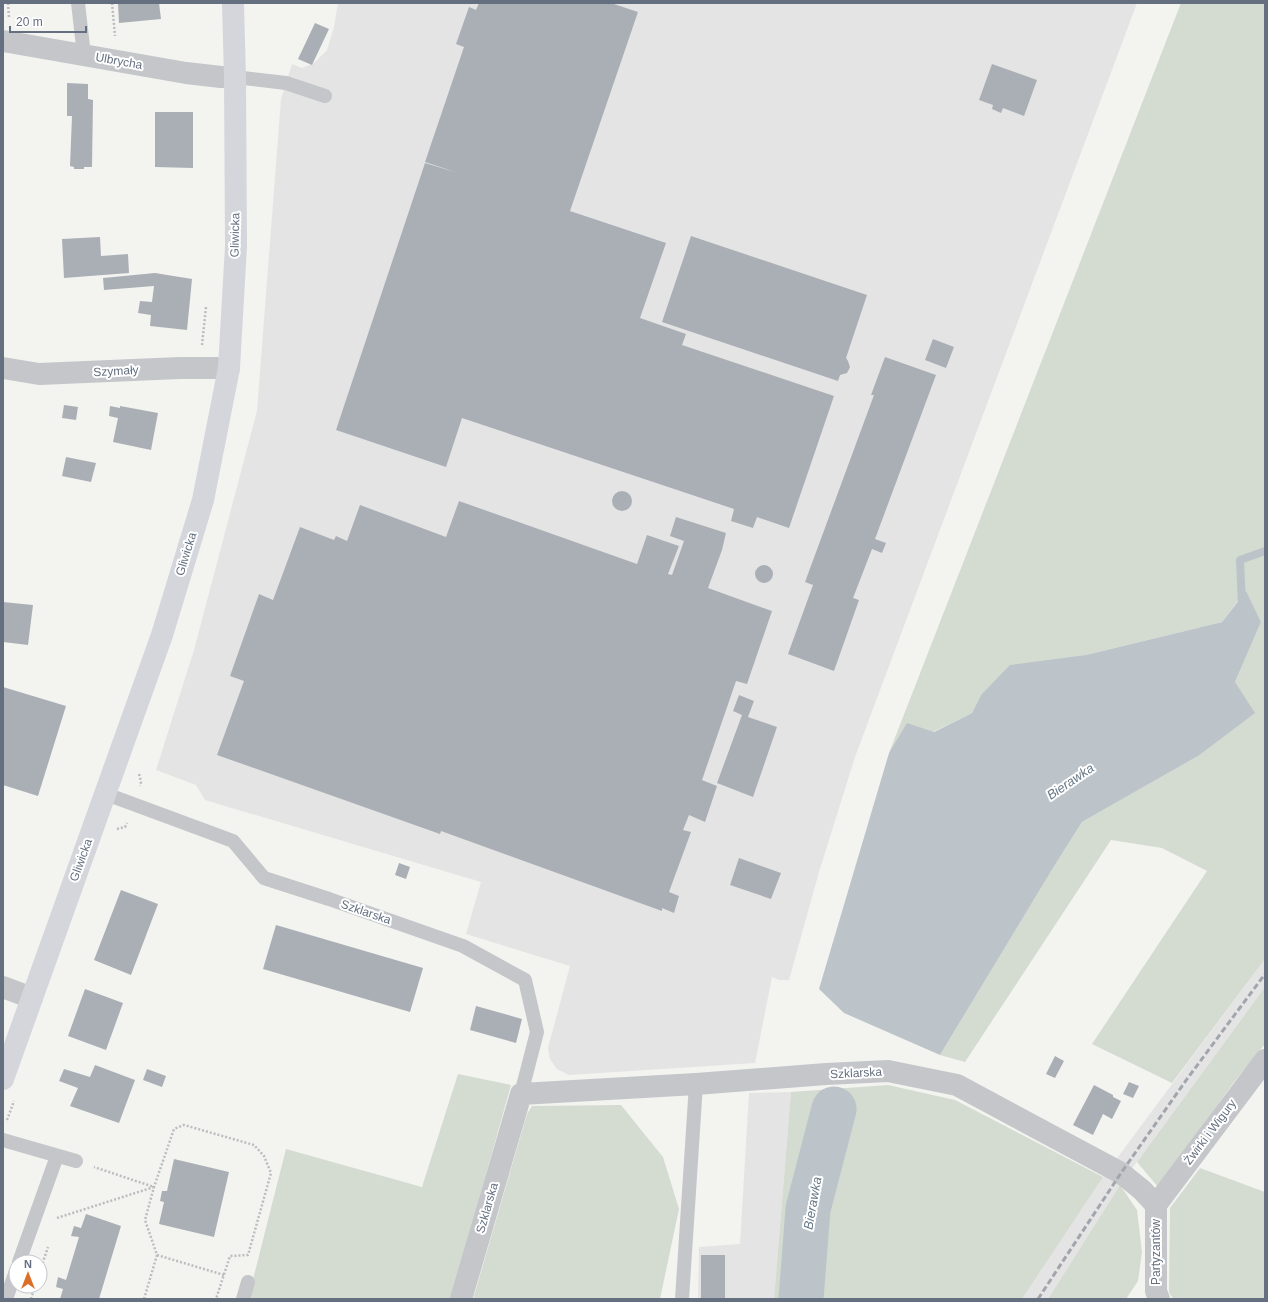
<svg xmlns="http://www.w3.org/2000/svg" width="1268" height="1302" font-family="Helvetica,sans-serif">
<rect width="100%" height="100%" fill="#f3f4f0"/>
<path fill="#e4e4e4" d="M338,3h799l-282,754 -36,115 -30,108h-10l-7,-3 -17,86 -186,12 -12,-6 -7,-10 -2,-11 22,-82 -104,-32 15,-52 -276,-82 -9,-15 -40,-15 38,-120 63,-239 24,-312 11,-35 10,4 12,-5 13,-13 7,-23z
M1265,959v28l-145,198 -72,114h-26l81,-122z
M791,1092l-17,207h-76l1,-52 41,-3 9,-151z"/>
<path fill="#d4dbd1" d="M1181,3h84v956l-93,124 -80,-39 115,-173 -45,-23 -51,-8 -146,222 -25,-7 113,-187 29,-46 116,-66 37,-74 26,-60 -16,-31 -23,31 -136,33 -27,5 -78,35 -9,18 -83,40z
M1265,987v57l-31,38 -76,105 -21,-25z
M458,1074l53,11 -60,214h-203l38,-150 136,38z
M888,1085l67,15 148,77 -81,122h-248l17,-207z
M621,1105l42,52 16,52 -19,90h-187l54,-185 5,-8z
M1200,1168l65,24v107h-92l-4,-7 1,-84z
M1120,1185l17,25 5,42 -4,29 -12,18h-78z"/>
<path fill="#bcc4c9" d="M1246,591l15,31 -26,60 20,31 -57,43 -116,66 -29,46 -113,187 -96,-42 -25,-24 70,-236 18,-30 27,9 38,-19 9,-18 29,-30 76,-10 136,-33z"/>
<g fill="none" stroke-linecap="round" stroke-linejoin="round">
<path stroke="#bcc4c9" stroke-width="8" d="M1242,606l-2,-46 25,-9"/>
<path stroke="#bcc4c9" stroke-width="45" d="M801,1299l7,-90 26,-100"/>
</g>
<path fill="#aaafb6" d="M118,3h41l2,16 -42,4z
M479,3h132l27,9 -68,199 96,32 -26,75 46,16 -4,11 152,51 -45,132 -32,-11 -4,11 -22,-7 3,-12 -272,-91 -16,49 -110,-37 89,-267 33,10 -33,-11 39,-115 -8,-3 13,-37 7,3z
M315,23l14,6 -17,36 -14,-6z
M992,64l45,16 -13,36 -21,-8 -2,5 -9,-4 1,-4 -14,-5z
M67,83l21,1v15l5,1 -1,67h-8v2h-10v-2l-4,-1 2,-50h-5z
M155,112h38v56l-38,-1z
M691,236l176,59 -21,63 2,3 2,6 -3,6 -7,2 -2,6 -176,-59z
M100,237l1,19 27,-2 1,19 -65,5 -2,-39z
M155,273l37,6 -5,51 -37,-4 1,-11 -13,-2 2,-12 12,1 2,-16 -50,4 -1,-12z
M933,339l21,8 -8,21 -21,-8z
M885,357l51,18 -61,164 11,4 -4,10 -10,-4 -19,49 6,2 -25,71 -46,-17 25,-69 -8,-3 69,-187h-3z
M64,405l14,2 -2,13 -14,-2z
M110,406l10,2v-2l38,7 -7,37 -38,-8 5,-24 -9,-2z
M66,457l30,6 -5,19 -29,-6z
M612 501a10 10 0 1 1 20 0a10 10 0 1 1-20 0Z
M459,501l178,63 10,-29 32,11 -11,28 4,1 12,-34 -14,-5 6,-19 50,16 -4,17 -14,38 64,23 -25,73 -11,-3 -34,99 15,6 -12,36 -16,-7 -6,15 8,2 -22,60 10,4 -5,17 -12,-5v3l-221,-80 -1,3 -223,-79 27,-74 -14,-5 29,-82 14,6 27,-73 34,13 2,-4 11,5 13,-36 86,32z
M755 574a9 9 0 1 1 18 0a9 9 0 1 1-18 0Z
M3,602l30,3 -5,40 -25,-3z
M3,687l63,19 -28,90 -35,-11z
M739,695l15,6 -6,16 29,10 -24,70 -36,-14 25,-68 -9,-4z
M739,858l42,15 -10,26 -41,-14z
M399,863l11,4 -4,12 -11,-4z
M121,890l37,14 -27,71 -37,-15z
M276,925l147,43 -13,44 -147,-43z
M85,989l38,14 -17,47 -38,-14z
M476,1006l46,13 -6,24 -46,-13z
M1055,1056l9,5 -9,17 -9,-4z
M95,1065l40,15 -16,43 -49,-17 8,-18 -19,-7 5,-12 26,8z
M147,1069l19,7 -4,11 -19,-7z
M1129,1082l10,4 -6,12 -10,-4z
M1094,1085l19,10v2l8,4 -9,18 -9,-5 -10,21 -20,-10z
M174,1159l55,13 -15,65 -55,-13 5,-22 -4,-1 2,-10h5z
M86,1214l35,12 -22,73h-39l3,-10 -7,-2 2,-10 8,3 13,-43 -8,-1 3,-10 7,2z
M701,1255h24v44h-24z"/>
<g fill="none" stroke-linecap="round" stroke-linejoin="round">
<path stroke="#bbbcbf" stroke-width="2.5" stroke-dasharray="2 2" stroke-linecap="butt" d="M8,3l1,15
M112,3l3,33
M202,345l4,-38
M139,774l2,8 -1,4
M117,829l8,-2 2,-4
M7,1120l7,-19
M57,1218l97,-31 -60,-20
M157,1255l67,20
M40,1271l8,-24
M31,1299l4,-13
M144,1299l13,-44 -12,-35 9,-33 20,-58 10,-4 70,20 10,11 7,17 -23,82 -18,1 -14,43"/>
<path stroke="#c4c6ca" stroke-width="14" d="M78,3l6,52
M235,77l51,6 39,13
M106,794l127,47 31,37 65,21 134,47 62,34 12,52 -16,62
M3,1140l73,21
M19,1262l38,-106
M6,1299l10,-28
M243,1299l5,-17
M682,1299l14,-215"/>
<path stroke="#c4c6ca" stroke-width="22" d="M3,41l183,32 35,4h14
M3,368l36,6 141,-6h49
M3,987l29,11
M1156,1205l109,-145
M1156,1205v86l3,8
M461,1299l60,-205 175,-10 130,-10 62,-3 69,14 164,88 21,17 14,15"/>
<path stroke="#d4d6dc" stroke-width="22" d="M3,1079l159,-444 41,-135 26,-132 7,-122 -1,-169 -2,-74"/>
<path stroke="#a2a6ac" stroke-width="3" stroke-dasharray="6 3" stroke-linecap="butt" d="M1038,1299l83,-126 66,-94 78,-105"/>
</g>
<g text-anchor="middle" stroke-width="4" stroke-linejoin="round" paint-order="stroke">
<g font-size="12" fill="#646f80" stroke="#fff">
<text transform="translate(119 61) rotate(10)" y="4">Ulbrycha</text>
<text transform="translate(235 235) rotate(-89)" y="4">Gliwicka</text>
<text transform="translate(116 371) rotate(-3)" y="4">Szymały</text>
<text transform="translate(186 554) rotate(-73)" y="4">Gliwicka</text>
<text transform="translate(81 860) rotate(-70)" y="4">Gliwicka</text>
<text transform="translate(366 912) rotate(19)" y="4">Szklarska</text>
<text transform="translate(856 1073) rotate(-3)" y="4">Szklarska</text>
<text transform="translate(1210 1132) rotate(-53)" y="4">Żwirki i Wigury</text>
<text transform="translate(487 1208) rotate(-74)" y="4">Szklarska</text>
<text transform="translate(1156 1252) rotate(-90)" y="4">Partyzantów</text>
</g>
<g font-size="13" font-style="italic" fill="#657785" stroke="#fff">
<text transform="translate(1070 781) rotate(-34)" y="5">Bierawka</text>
<text transform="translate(812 1203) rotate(-80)" y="5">Bierawka</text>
</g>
</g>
<rect width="1268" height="1302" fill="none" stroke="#646f80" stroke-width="8"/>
<g transform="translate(28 1274)"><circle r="19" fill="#ffffff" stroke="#c1c5cc"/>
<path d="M0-3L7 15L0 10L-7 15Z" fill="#db6f29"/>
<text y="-6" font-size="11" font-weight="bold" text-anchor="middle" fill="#646f80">N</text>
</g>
<path d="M10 26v6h76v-6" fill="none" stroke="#646f80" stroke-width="2"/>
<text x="16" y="26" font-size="12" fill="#646f80" stroke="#ffffff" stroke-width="3" paint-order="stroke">20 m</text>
</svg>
